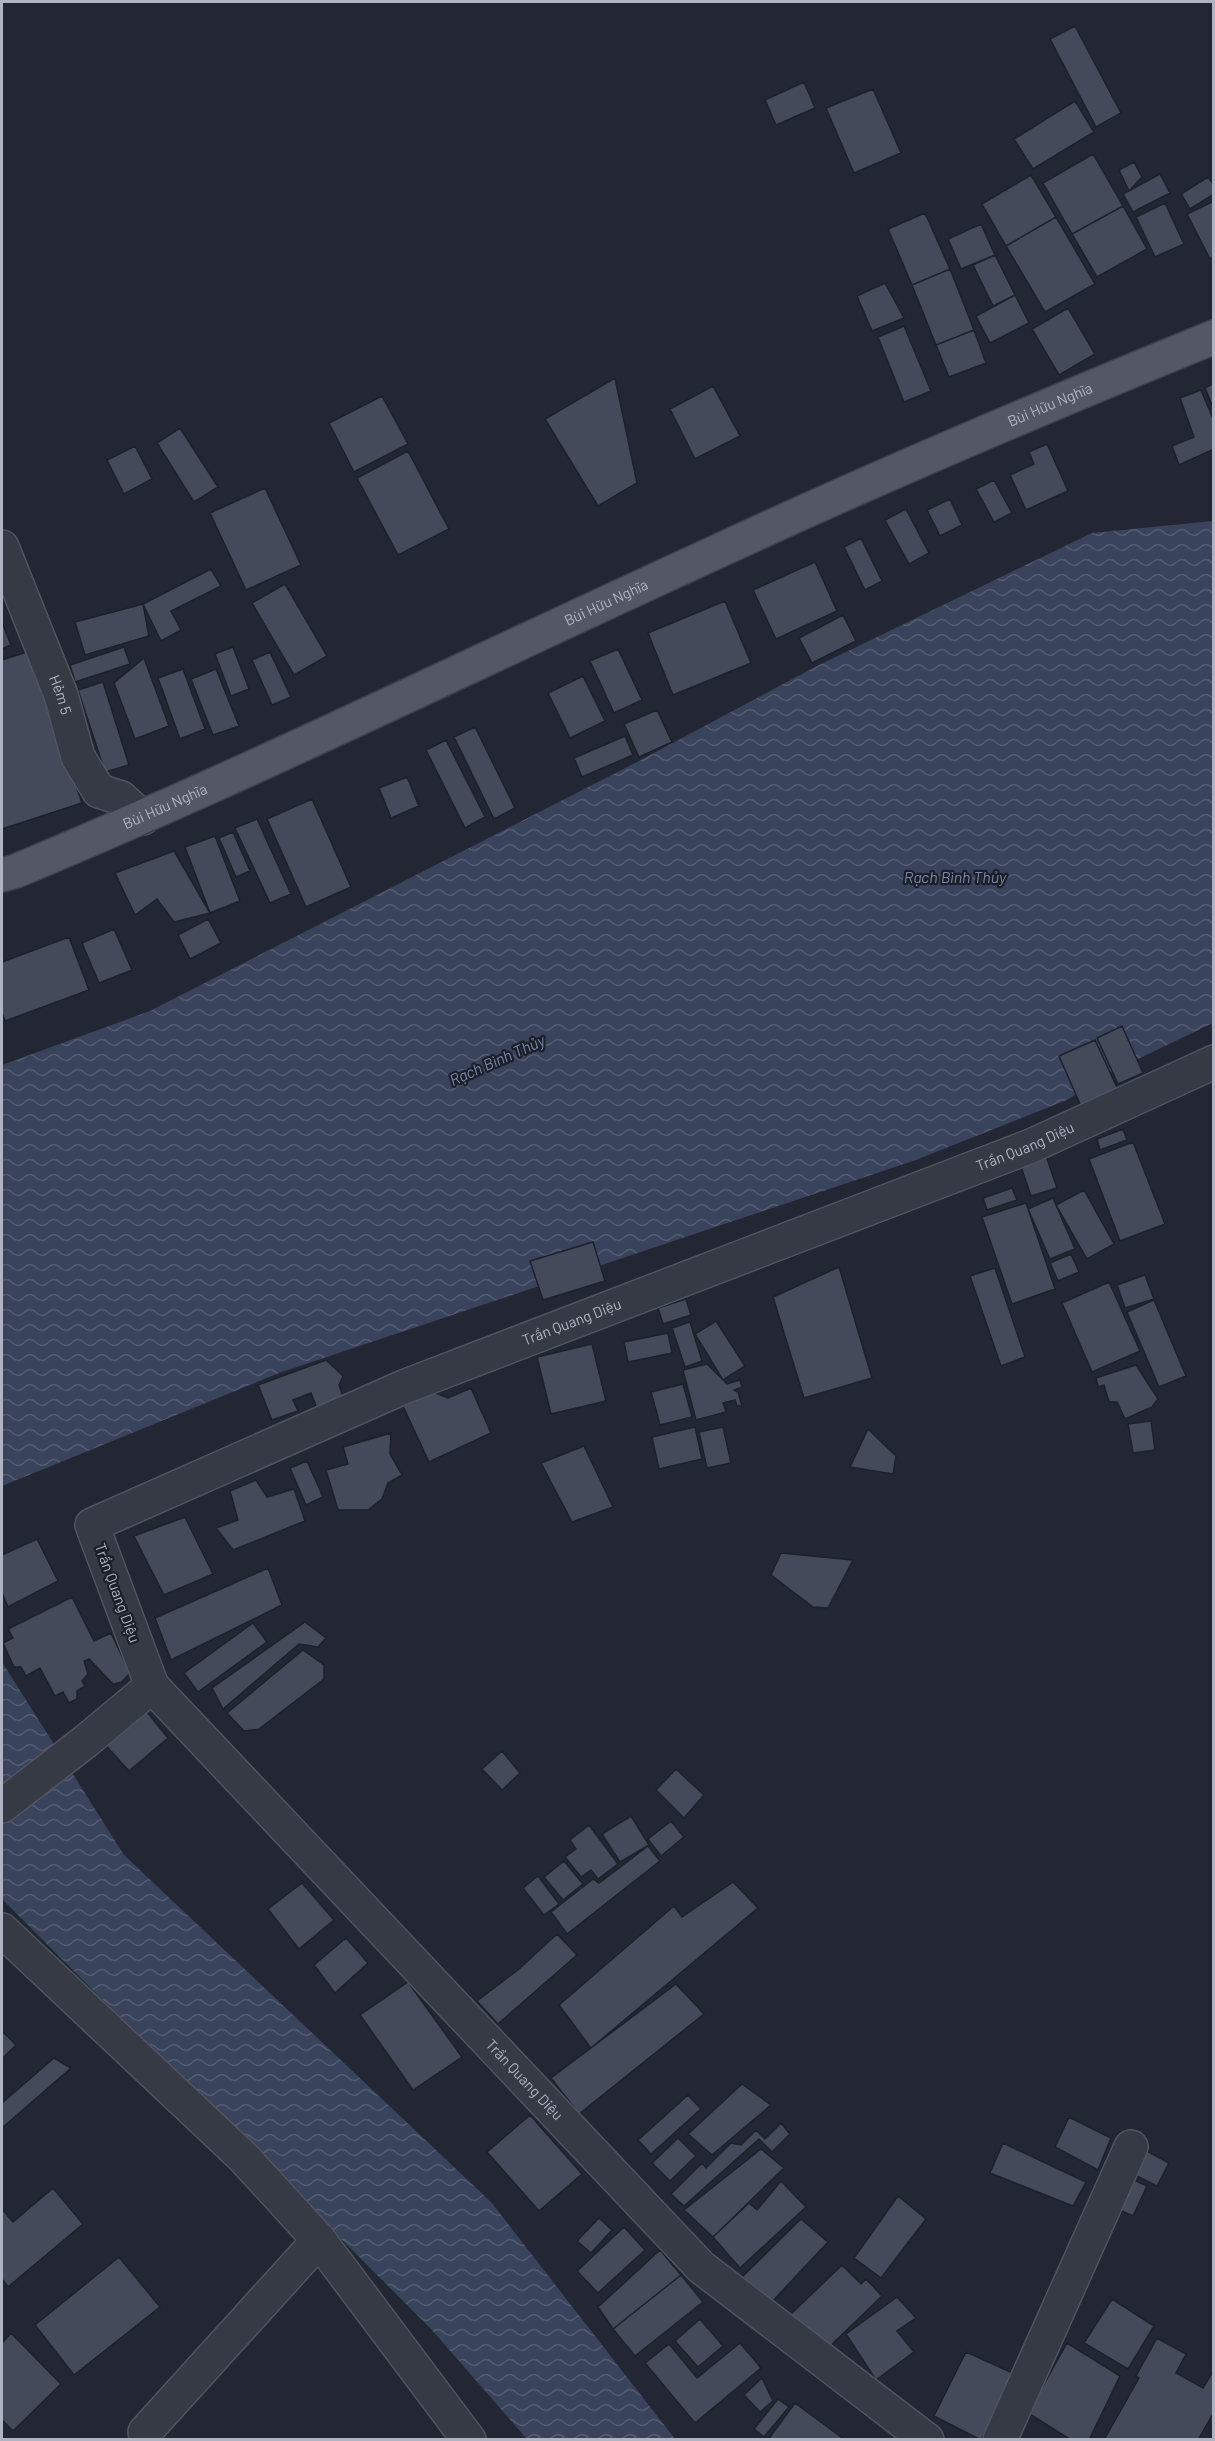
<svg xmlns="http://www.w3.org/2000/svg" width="1215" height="2441" font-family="Barlow,sans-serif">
<defs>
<pattern id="water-waves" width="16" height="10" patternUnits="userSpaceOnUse" patternTransform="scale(1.5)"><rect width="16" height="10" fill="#3a435c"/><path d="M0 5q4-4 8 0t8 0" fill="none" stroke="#545c72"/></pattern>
</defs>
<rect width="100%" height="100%" fill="#232734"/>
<path fill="url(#water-waves)" d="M1213,521v502l-98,47 -48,30 -154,61 -634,212 -277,113v-421l148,-54 489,-250 176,-94 277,-134z
M2,1662l122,193 367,347 184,237h-148l-96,-110 -429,-430z"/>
<path fill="#444a59" stroke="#1d212c" stroke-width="1.5" d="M1075,26l46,87 -25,14 -46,-88z
M804,82l11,26 -39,17 -11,-25z
M873,89l28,64 -47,20 -28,-65z
M1075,101l19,31 -61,37 -19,-30z
M1093,154l30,52 -51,28 -29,-51z
M1134,162l8,15 -13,14 -10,-21z
M1160,174l10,19 -37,19 -10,-18z
M1031,175l25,42 -50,29 -24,-42z
M1208,177l6,8v9l-24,15 -9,-15z
M1214,201v56l-4,2 -23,-45z
M1165,203l19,41 -29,13 -19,-40z
M1123,206l24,43 -50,28 -25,-43z
M925,213l25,56 -38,16 -24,-56z
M1056,217l39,67 -50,28 -39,-66z
M981,224l14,31 -34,14 -13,-30z
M995,255l20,40 -22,11 -20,-41z
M950,269l24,61 -38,15 -24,-60z
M885,283l19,35 -32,13 -15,-35z
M1015,295l14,28 -39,20 -14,-27z
M1068,308l27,46 -36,21 -27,-46z
M904,326l27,65 -27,11 -26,-65z
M974,330l12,33 -37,14 -13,-32z
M615,378l22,105 -39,23 -53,-87z
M1214,383v27l-9,-22z
M713,386l27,50 -45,23 -25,-50z
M1201,390l13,31v28l-35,16 -7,-19 22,-9 -14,-39z
M382,396l26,48 -54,28 -25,-49z
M180,428l38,59 -24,15 -37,-59z
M1047,444l21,47 -42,19 -16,-35 24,-11 -5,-12z
M135,446l17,33 -28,15 -17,-34z
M408,451l41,78 -51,26 -41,-77z
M994,480l18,33 -18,9 -18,-33z
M265,488l36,77 -55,25 -36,-77z
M950,499l12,26 -22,11 -13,-26z
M906,509l23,44 -20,11 -24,-44z
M861,538l21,43 -17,9 -21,-43z
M815,562l22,49 -61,28 -23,-49z
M211,569l10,17 -50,25 10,19 -20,11 -18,-37z
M285,584l42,72 -33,19 -42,-72z
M725,601l26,62 -78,32 -25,-62z
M143,604l6,32 -64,19 -10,-33z
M843,615l13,26 -44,22 -13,-25z
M2,622l9,23 -9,4z
M124,647l6,17 -55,18 -5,-17z
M233,647l16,42 -18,7 -16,-42z
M618,649l24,51 -28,13 -24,-52z
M30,651l52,152 -80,26v-169z
M270,652l21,45 -19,8 -20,-45z
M144,658l25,68 -34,13 -21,-56z
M183,669l22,60 -25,10 -22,-61z
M216,669l23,57 -26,9 -22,-56z
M583,676l22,45 -35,17 -22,-45z
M103,682l26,83 -24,7 -27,-82z
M657,710l15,32 -33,15 -15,-33z
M475,727l40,81 -21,11 -40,-82z
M625,736l8,19 -51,22 -8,-19z
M446,740l39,77 -20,11 -39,-78z
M407,777l12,29 -28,12 -12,-30z
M312,799l39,88 -45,20 -39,-88z
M257,819l34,75 -21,9 -35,-75z
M233,832l17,39 -14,6 -17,-39z
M215,836l25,65 -30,12 -25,-66z
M174,851l36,62 -36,9 -17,-23 -22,16 -20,-42z
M208,919l13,24 -31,16 -12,-24z
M114,929l18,41 -33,13 -17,-40z
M69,937l20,53 -84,31 -3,-8v-51z
M1122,1026l21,47 -25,11 -21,-46z
M1095,1040l26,56 -37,17 -25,-57z
M1123,1129l4,11 -27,10 -3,-11z
M1133,1142l32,82 -45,17 -31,-82z
M1044,1150l13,38 -26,8 -13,-38z
M1012,1188l5,12 -30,10 -4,-12z
M1084,1190l30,54 -27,15 -31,-54z
M1053,1198l22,51 -25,10 -22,-50z
M1026,1203l29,86 -43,15 -30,-87z
M593,1242l12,39 -62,19 -13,-39z
M1071,1254l8,18 -21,9 -8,-18z
M839,1267l33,111 -68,20 -31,-101z
M995,1268l30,89 -24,9 -31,-90z
M1145,1275l9,24 -29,9 -8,-23z
M1109,1282l31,69 -48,21 -30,-69z
M686,1299l5,16 -28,9 -5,-16z
M1154,1300l32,76 -27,11 -32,-75z
M716,1321l29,45 -22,14 -28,-46z
M690,1322l12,39 -17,6 -13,-39z
M668,1333l4,20 -44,9 -4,-20z
M592,1344l14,57 -55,13 -14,-57z
M326,1360l17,16 -4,9 8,23 -26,11 -10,-26 -18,7 5,11 -26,9 -14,-35z
M707,1364l20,20 13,-4 2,7 -8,3 4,2 4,14h-5l-2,-6 -12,3 3,9 -30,8 -13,-50z
M1136,1365l22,34 -6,8 -27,12 -8,-17h-8l-5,-17 -6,2 -2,-9z
M683,1384l9,33 -32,8 -9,-33z
M471,1388l20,45 -62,29 -27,-58 29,-13 17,7z
M1151,1421l4,29 -22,3 -5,-29z
M695,1427l7,32 -43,10 -7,-32z
M723,1427l8,36 -24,5 -8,-36z
M868,1429l28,27 -3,18 -43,-7z
M391,1433l-1,21 12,21 -14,8 -6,16 -14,11h-30l-12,-40 22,-6 -5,-17z
M584,1446l29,61 -41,15 -31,-59z
M307,1461l16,36 -17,8 -16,-37z
M256,1480l11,17 27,-8 11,32 -72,29 -17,-22 22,-8 -8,-29z
M185,1517l28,57 -49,21 -30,-59z
M37,1539l21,42 -50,26 -6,-14v-38z
M781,1553l72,7 -25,48 -15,-1 -42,-32z
M268,1568l14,37 -111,55 -16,-42z
M72,1597l22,44 17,-8 19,40 -8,9 -9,2 -24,-25 -5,2 4,13 -6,7 3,5 -8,5v8l-8,4 -6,-11 -8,4 -15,-28 -14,8 -5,-9h-7l-11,-24 10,-5 -5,-9z
M305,1622l21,16 -8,9 -19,-3 -76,65 -11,-21z
M253,1623l14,19 -69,50 -14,-19z
M303,1650l21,15v14l-65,50 -15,2 -17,-18z
M142,1706l26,32 -39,33 -29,-32z
M502,1751l18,22 -18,17 -20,-21z
M676,1769l28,26 -20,23 -28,-28z
M631,1816l18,29 -29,17 -18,-28z
M671,1821l13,16 -23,19 -13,-17z
M589,1825l29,39 -20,15 -7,-9 -10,7 -16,-20 11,-8 -6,-9z
M648,1846l12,15 -93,73 -16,-22 42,-33 6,4z
M564,1861l19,23 -20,16 -19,-23z
M538,1876l21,28 -15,11 -21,-27z
M733,1882l25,26 -167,140 -32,-43 115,-99 8,11z
M302,1883l32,37 -35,29 -31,-40z
M557,1934l20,21 -79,69 -21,-23 42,-32z
M346,1938l22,25 -33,30 -21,-28z
M408,1982l54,75 -49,33 -53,-75z
M676,1984l28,30 -125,100 -28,-36z
M2,2031l14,14 -14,14z
M54,2058l17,10 -69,60v-25z
M742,2084l29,21 -59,50 -24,-21z
M688,2095l13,14 -50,45 -13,-14z
M530,2115l52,59 -43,37 -52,-59z
M1069,2117l42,21 -13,32 -43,-23z
M781,2123l9,11 -18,18 -13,-13 -75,67 -13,-12 31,-31 4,5 25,-25 10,2 15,-15 9,9z
M678,2138l18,18 -26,25 -18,-18z
M1003,2143l83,39 -13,24 -83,-33z
M761,2149l23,19 -71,69 -29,-27z
M1145,2150l24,13 -12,23 -24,-12z
M1130,2178l17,8 -14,30 -18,-8z
M781,2181l25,26 -66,61 -27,-31 36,-34 8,7z
M53,2188l30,36 -75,63 -6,-8v-70l11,13z
M898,2196l28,23 -45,59 -27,-20z
M599,2218l13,12 -21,23 -14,-12z
M801,2219l27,23 -58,62 -28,-27z
M624,2227l21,23 -47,43 -21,-22z
M660,2250l21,25 -68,54 -15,-22z
M119,2257l41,50 -86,68 -39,-50z
M842,2265l19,19 5,-5 16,17 -58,56 -35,-36z
M681,2275l22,27 -68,54 -22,-27z
M897,2297l19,21 -19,13 17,21 -38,28 -30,-46z
M1112,2299l42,27 -26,43 -44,-26z
M700,2319l23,27 -25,21 -23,-26z
M11,2333l50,51 -48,47 -11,-11v-77z
M1157,2338l29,16 -10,19 27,15 11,-18v42l-16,28h-94l35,-62 -3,-2z
M740,2343l21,25 -66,55 -50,-60 24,-19 28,34z
M1067,2343l53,33 -31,64h-18l-43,-27z
M966,2352l49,22 -34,66 -47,-24z
M762,2378l11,23 -13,11 -16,-17z
M778,2399l11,8 -25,30 -10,-8z
M795,2403l50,37h-77z"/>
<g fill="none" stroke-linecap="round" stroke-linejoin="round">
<defs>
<g id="minor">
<path id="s1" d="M2,547l59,148 17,62 21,34 22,7 22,20"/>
<path id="s2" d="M152,1686l549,581 226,173"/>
<path id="s3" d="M2,1806l84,-65 66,-55 -60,-161 314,-139 625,-240 183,-84"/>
<path d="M2,1930l242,228 75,82 150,200"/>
<path d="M145,2432l174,-192"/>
<path d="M1000,2440l131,-293"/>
</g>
<g id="major">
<path id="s4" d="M2,875l14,-4c235,-98 464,-211 696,-317 165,-77 333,-148 502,-217"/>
</g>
</defs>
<use href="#minor" stroke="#505460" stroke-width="36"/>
<use href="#major" stroke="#3f434f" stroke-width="36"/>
<use href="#minor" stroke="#363a45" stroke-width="33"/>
<use href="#major" stroke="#545865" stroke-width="33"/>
</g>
<g text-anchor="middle" stroke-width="4.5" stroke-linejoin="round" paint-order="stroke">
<g font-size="15" fill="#b0b4c2" stroke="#1b1f2a">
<text dy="5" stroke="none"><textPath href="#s4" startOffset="1149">Bùi Hữu Nghĩa</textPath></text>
<text dy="5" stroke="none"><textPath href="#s4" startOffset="663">Bùi Hữu Nghĩa</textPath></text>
<text dy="5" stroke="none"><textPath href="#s1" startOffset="159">Hẻm 5</textPath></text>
<text dy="5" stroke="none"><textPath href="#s4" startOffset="177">Bùi Hữu Nghĩa</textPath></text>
<text dy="5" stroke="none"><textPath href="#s3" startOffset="1371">Trần Quang Diệu</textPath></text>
<text dy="5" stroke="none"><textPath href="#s3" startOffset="885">Trần Quang Diệu</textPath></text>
<text transform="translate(117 1593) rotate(70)" y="5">Trần Quang Diệu</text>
<text dy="5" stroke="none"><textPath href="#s2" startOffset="542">Trần Quang Diệu</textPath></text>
</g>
<g font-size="16" font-style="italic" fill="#7c87a7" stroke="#1b1f2a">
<text x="955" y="883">Rạch Bình Thủy</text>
<text transform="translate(497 1060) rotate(-24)" y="6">Rạch Bình Thủy</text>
</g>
</g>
<rect width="1215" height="2441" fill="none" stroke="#b0b4c2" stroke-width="6"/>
</svg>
